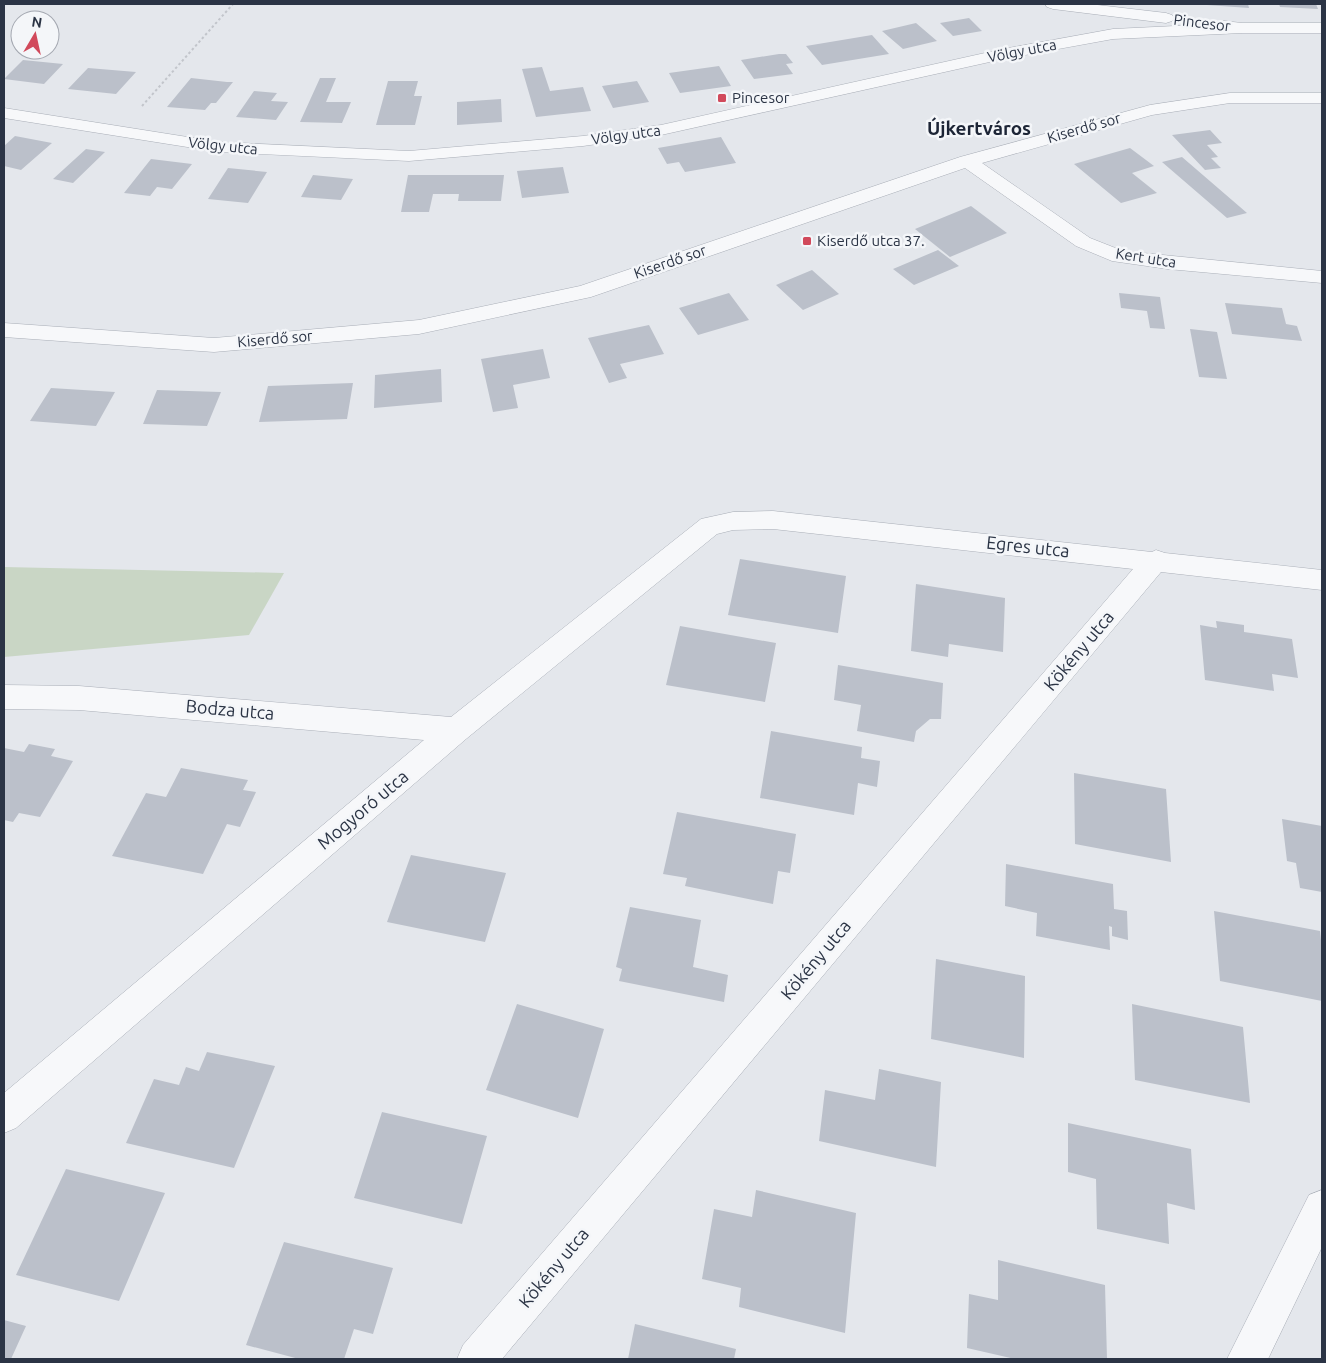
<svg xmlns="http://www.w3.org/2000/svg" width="1326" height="1363" font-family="Ubuntu,sans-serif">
<rect width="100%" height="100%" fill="#e4e7ec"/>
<path fill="#c9d6c5" d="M4,567l280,6 -35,62 -245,22z"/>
<path fill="#bbc0ca" d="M1207,4h41l1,4 -42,-3z
M1279,4h37l2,5 -38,-2z
M969,18l13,13 -29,5 -13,-13z
M916,23l21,18 -34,8 -21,-18z
M872,35l17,19 -67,11 -16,-19z
M779,54h7l7,9 -7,1 7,10 -39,5 -13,-19z
M23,60l40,4 -19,20 -40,-5z
M719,66l12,20 -51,7 -11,-20z
M542,67l8,24 33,-4 8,24 -55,6 -14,-48z
M88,68l48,4 -20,22 -48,-5z
M191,78l36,4h6l-17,21h-5l-6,7 -38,-3z
M320,78h16l-10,24h25l-9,21 -42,-1z
M388,81h30l-4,15h8l-7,29h-39z
M637,81l12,21 -36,6 -11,-22z
M254,91l23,2 -6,8 17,1 -12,18 -40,-3z
M501,99l1,23 -45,3v-23z
M1210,130l12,13 -15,2 11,12 -7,1 10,10 -16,2 -33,-35z
M15,136l37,7 -31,27 -17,-4v-20z
M721,137l15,26 -51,9 -6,-10 -12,2 -9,-16z
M1130,148l24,18 -22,7 25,20 -36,10 -47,-39z
M86,149l19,3 -32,31 -20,-4z
M1182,157l65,56 -20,5 -65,-56z
M151,159l41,5 -20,25 -15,-2 -7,9 -26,-3z
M563,167l6,26 -47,5 -5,-27z
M228,168l39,4 -19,31 -40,-4z
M313,175l40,4 -12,21 -40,-3z
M408,175h96l-3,26h-43l1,-7h-26l-4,18h-28z
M971,206l36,27 -57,24 -35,-28z
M938,250l21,16 -45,19 -21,-16z
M812,270l27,24 -36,16 -27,-25z
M729,293l20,27 -51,15 -19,-27z
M1119,293l41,4 5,32 -15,-1 -3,-17 -26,-3z
M1225,303l57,5 4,16 11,2 5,15 -70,-7z
M649,325l15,29 -44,10 7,14 -18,5 -21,-45z
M1190,329l27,3 10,47 -28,-2z
M543,349l7,29 -37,7 5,23 -25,4 -12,-53z
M441,369l1,33 -68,6 1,-33z
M353,383l-6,36 -88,3 9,-36z
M51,388l64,4 -19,34 -66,-5z
M157,390l64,2 -14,34 -64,-2z
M740,559l106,17 -8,57 -110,-18z
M916,584l89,14 -2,54 -54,-8 -1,13 -37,-6z
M1216,621l28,4v7l48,7 6,39 -26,-4 2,17 -69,-11 -5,-55 17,3z
M680,626l96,17 -11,59 -99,-17z
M838,665l105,18 -2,36h-11l-14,12 -2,11 -57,-11 4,-26 -27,-5z
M771,731l91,16 -1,11 19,3 -3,26 -19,-4 -4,32 -94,-17z
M29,744l26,5 -4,7 22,5 -33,56 -21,-4 -6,9 -9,-2v-72l20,4z
M181,768l67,12 -5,10 13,2 -16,35 -13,-3 -24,50 -91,-18 34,-63 20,4z
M1074,773l92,16 5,73 -96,-18z
M677,812l119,22 -6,39 -12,-2 -5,33 -88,-18 2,-8 -24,-4z
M1282,819l40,7v66l-22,-4 -4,-25 -9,-2z
M411,855l95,18 -21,69 -98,-20z
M1006,864l107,20 1,25 13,2 1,29 -16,-4v-9l-3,-1 1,24 -74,-14 1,-23 -32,-7z
M630,907l71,13 -8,47 35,8 -4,27 -105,-21 3,-12 -6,-2z
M1214,911l106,20 2,19v51l-102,-20z
M936,959l89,17 -1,82 -93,-19z
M517,1004l87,25 -26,89 -92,-28z
M1132,1004l111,23 7,76 -115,-23z
M207,1052l68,14 -41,102 -108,-25 28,-64 25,6 7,-18 13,4z
M879,1069l62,13 -5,85 -117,-26 6,-51 50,10z
M382,1112l105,24 -25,88 -108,-26z
M1068,1123l123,26 4,61 -28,-7 2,41 -72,-15 -1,-50 -28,-7z
M66,1169l99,24 -46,108 -103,-26z
M756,1190l100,23 -11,120 -106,-26 2,-19 -39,-9 12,-70 38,8z
M284,1242l109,26 -20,66 -19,-5 -10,30h-45l-53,-14z
M998,1260l107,25 2,74h-92l-48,-11 2,-54 29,6z
M4,1320l22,6 -15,33h-7z
M635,1324l101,25 -2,10h-106z"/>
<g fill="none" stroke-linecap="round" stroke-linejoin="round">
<defs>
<path id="minor" d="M1045,4h44l77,9 6,2 2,3 -2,3 -6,2 -113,-14 -6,-2z
M1224,21l18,2h80v10h-80l-129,6 -110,20 -342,76 -78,11 -174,15 -190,-9 -215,-34v-10l215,34 190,9 174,-15 78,-11 342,-76 110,-20 104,-5z
M1230,93h92v10h-92l-78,12 -170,48 108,75 33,13 199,20v12l-154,-14 -56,-8 -36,-15 -111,-78 -374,129 -172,37 -205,18 -210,-15v-14l210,15 205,-18 161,-34 380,-129 190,-52z
M773,511l379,41 4,-2 9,3 157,17v20l-161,-18 -659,787h-45l6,-14 670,-776 -360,-40 -40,1 -16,4 -251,205 -450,389 -12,5v-40l420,-353 -345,-30 -75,-1v-24l75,1 372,31 250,-198 32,-7z
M1322,1190v57l-54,112h-41l82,-164z"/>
</defs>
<use href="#minor" stroke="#a9aeb7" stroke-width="1"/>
<path stroke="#c2c5cb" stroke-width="2" stroke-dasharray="2.5 2.5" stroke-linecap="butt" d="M142,106l91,-102"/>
<use href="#minor" fill="#f7f8fa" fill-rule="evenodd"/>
</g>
<g fill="#d1495b" stroke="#f4f6f9" stroke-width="2">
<rect x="717" y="93" width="10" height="10" rx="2.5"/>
<rect x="802" y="236" width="10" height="10" rx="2.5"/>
</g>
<g text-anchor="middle" stroke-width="5" stroke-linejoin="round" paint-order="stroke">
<g font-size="15" fill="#2b3445" stroke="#f4f6f9">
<text transform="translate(1202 23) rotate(7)" y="5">Pincesor</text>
<text transform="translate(1022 51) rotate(-11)" y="5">Völgy utca</text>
<text transform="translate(1084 128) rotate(-16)" y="5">Kiserdő sor</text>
<text transform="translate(626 135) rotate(-8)" y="5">Völgy utca</text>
<text transform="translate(223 146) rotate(6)" y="5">Völgy utca</text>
<text transform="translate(1146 258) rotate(9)" y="5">Kert utca</text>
<text transform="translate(670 262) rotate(-19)" y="5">Kiserdő sor</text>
<text transform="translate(275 339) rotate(-5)" y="5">Kiserdő sor</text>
</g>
<g font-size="15" fill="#2b3445" stroke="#f4f6f9" text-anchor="start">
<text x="732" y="103">Pincesor</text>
<text x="817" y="246">Kiserdő utca 37.</text>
</g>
<g font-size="18" fill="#2b3445" stroke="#f4f6f9">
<text transform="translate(1028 547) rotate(6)" y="6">Egres utca</text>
<text transform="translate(1079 651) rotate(-50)" y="6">Kökény utca</text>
<text transform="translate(230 710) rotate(5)" y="6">Bodza utca</text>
<text transform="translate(363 810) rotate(-40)" y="6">Mogyoró utca</text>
<text transform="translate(816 960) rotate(-50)" y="6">Kökény utca</text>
<text transform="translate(554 1268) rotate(-50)" y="6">Kökény utca</text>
</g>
<g font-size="19" font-weight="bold" fill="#1d2536" stroke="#f4f6f9">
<text x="979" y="135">Újkertváros</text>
</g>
</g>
<rect width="1326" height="1363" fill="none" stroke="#2b3445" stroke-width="10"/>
<g transform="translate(35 35) rotate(9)"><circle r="24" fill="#f4f6f9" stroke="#a4a8b1"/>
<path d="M0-4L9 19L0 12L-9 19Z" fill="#d1495b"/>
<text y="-8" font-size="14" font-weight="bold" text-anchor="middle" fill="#2b3445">N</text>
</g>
</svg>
